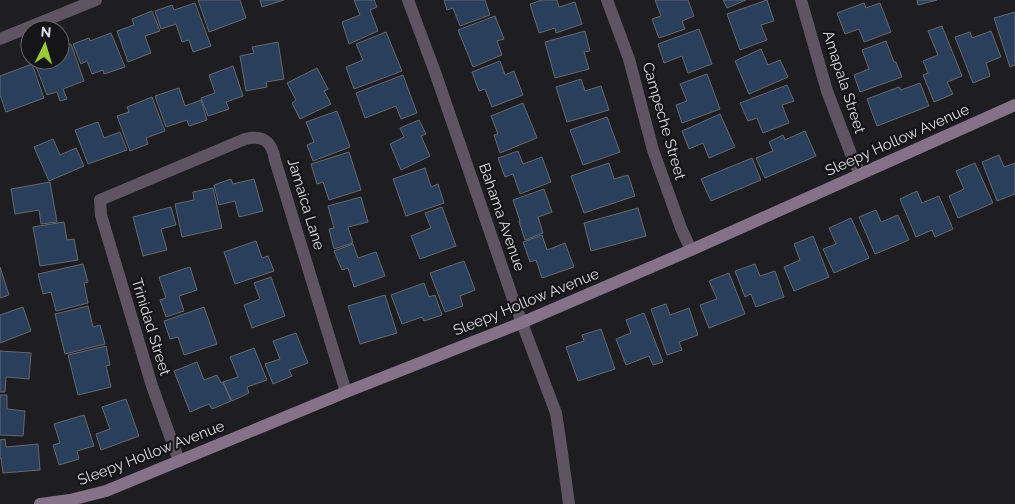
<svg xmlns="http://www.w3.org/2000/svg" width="1015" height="504" font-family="Raleway,sans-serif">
<rect width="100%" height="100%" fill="#1e1d22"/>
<path fill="#293f5c" stroke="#66696d" d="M198,0h42l6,18 -37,14z
M260,0h24l-22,7z
M354,0h20l3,7 -7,3 8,21 -29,13 -7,-22 18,-7z
M444,0h41l5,15 -30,11 -7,-18 -6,2z
M542,0h15l2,7 16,-5 7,22 -26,9 -1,-5 -16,5 -9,-29z
M655,0h33l6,16 -12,5 3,8 -26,9 -7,-19 9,-3z
M723,0h23l-19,8z
M767,0l7,21 -13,4 6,15 -27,10 -13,-36z
M917,0h20l-19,5z
M195,3l16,43 -18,6 -4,-12 -7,2 -6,-18 -15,5 -6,-18 17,-6 2,5z
M864,3l2,5 14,-5 11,29 -27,10 -5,-13 -14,5 -8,-21z
M152,11l8,20 -15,5 6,17 -23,9 -11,-31 17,-6 -2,-6z
M1015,12v53l-5,2 -16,-49z
M495,16l9,23 -7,2 5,14 -29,12 -15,-37z
M942,26l20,50 -15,6 6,12 -19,8 -11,-27 5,-2 -5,-12 15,-6 -10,-24z
M699,29l13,35 -24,9 -6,-17 -18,7 -6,-19z
M585,31l5,20 -6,1 5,17 -34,9 -10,-36z
M991,31l10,26 -15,6 4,13 -17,7 -18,-46 15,-5 2,6z
M386,32l16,39 -48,18 -8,-22 17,-7 -7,-16z
M111,33l14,34 -21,7 -1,-4 -11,4 -5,-13 -6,3 -8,-20 16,-6 1,3z
M886,41l8,21h2l6,15 -42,15 -6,-17 15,-6 -7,-19z
M278,42l6,37 -18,3 1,5 -21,4 -6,-35 14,-3 -2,-6z
M71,44l13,37 -21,8 4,10 -7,2 -3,-9 -10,3 -12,-31 10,-4h15v-12z
M761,49l7,16 12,-5 8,17 -39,17 -14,-33z
M500,61l5,14 9,-4 9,24 -31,12 -7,-18 -6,2 -7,-19z
M32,64l12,34 -38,14 -6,-17v-19z
M233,66l10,30 -17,6 3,7 -21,7 -7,-18 14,-5 -6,-18z
M317,68l11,21 -4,2 7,13 -31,15 -8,-16 4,-3 -9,-17z
M707,74l13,35 -38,14 -6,-18 11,-4 -7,-17z
M403,75l14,38 -16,6 -5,-13 -31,12 -9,-25z
M581,79l4,12 16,-5 8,24 -42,12 -11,-35z
M920,83l9,23 -52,20 -10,-27 32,-12 2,3z
M787,85l7,16 -12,4 7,18 -26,10 -6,-15 -9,3 -8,-18z
M179,88l6,18 16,-6 6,20 -18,6 -2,-6 -21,7 -11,-31z
M152,97l13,34 -19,7 2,6 -18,7 -13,-35 12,-4 -2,-5z
M523,103l14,35 -37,15 -6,-18 4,-1 -7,-18z
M337,111l13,36 -37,14 -6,-16 7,-3 -8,-20z
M720,114l15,33 -26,11 -6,-15 -14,6 -7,-18z
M607,117l13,35 -37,13 -13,-35z
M419,120l7,14 -5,2 9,20 -29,14 -11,-26 14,-7 -4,-9z
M98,122l6,16 16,-6 7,18 -39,14 -13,-34z
M805,131l11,25 -51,22 -9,-20 17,-7 -4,-9 14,-7 2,5z
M53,139l7,16 16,-7 8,18 -35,15 -15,-34z
M518,151l5,13 19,-7 9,25 -31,12 -7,-20 -8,3 -7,-19z
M349,152l12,38 -32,10 -6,-18 -6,2 -6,-20z
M999,155l5,12 11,-4v31l-18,7 -15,-39z
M752,158l9,22 -50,21 -10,-22z
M609,163l5,16 14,-4 7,21 -51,17 -13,-37z
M975,163l18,40 -35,15 -9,-22 15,-7 -8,-18z
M425,168l6,19 7,-3 6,19 -38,13 -13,-37z
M231,179l2,5 21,-5 9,32 -24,6 -4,-16 -16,4 -5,-20z
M50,182l7,40 -16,2 -2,-14 -24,4 -4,-25z
M213,188l9,40 -40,9 -7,-33 19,-4 -1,-8z
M544,189l8,23 -14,5 5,16 -18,7 -6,-19h1l-7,-21z
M917,191l5,12 17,-7 14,33 -18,8 -3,-7 -16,7 -16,-38z
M361,197l7,25 -20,5 5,16 -19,6 -5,-20 5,-1 -6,-22z
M171,207l5,18 -15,4 6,21 -24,6 -10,-39z
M442,207l14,39 -36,13 -9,-23 20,-8 -6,-15z
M638,208l8,28 -55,15 -7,-28z
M876,210l5,12 17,-7 11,25 -34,14 -16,-37z
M851,218l18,40 -35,15 -11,-24 13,-5 -7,-16z
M64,222l3,18 7,-1 4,21 -38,6 -7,-39z
M542,235l5,15 18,-7 9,24 -32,11 -6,-18 -6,2 -7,-20z
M813,236l16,41 -35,14 -10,-24 16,-7 -6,-16z
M256,241l6,17 6,-2 6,15 -39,13 -11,-32z
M353,244l5,14 18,-6 9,24 -31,11 -6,-19 -6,2 -8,-19z
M464,261l11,29 -15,6 3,10 -18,6 -15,-39z
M83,264l5,18 -4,1 4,20 -32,8 -5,-19 -8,2 -5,-20z
M755,264l5,12 15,-5 9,26 -28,10 -5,-13 -6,3 -10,-26z
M0,267l9,28 -9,3z
M190,267l7,23 -18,6 5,15 -18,6 -6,-17 6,-2 -7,-21z
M729,273l16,41 -36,14 -9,-23 17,-6 -8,-18z
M271,277l14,39 -33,12 -8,-23 16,-6 -6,-16z
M424,283l5,14 6,-2 7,20 -18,6 -2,-4 -20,7 -11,-29z
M385,295l12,38 -37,11 -12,-38z
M666,304l4,11 19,-7 9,27 -19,7 3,8 -15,5 -16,-46z
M88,306l5,21 7,-2 5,19 -40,10 -10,-40z
M23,307l8,24 -31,12v-28z
M204,307l13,37 -33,11 -6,-18 -8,2 -6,-18z
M644,313l19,49 -10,3 -4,-9 -23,9 -10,-26 15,-6 -5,-13z
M601,329l14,40 -37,12 -12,-34 18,-6 -2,-6z
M296,333l12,30 -19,7 3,6 -19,8 -8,-20 15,-5 -7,-18z
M106,346l4,19 -4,1 5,21 -33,8 -10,-40z
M254,348l13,32 -20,7 2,6 -17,8 -9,-19 15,-5 -8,-20z
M0,351l31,2 -2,26 -23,-2 -1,15h-5z
M197,362l7,18 13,-5 4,8 2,-1 8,19 -19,8 -3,-5 -19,8 -16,-41z
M0,395h7v14l18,2 -2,25 -23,-1z
M126,399l13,37 -38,14 -5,-16 14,-5 -8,-22z
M84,415l10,31 -17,5 2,8 -20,6 -6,-20 7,-2 -6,-19z
M5,439l1,8 32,-3 2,26 -37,3 -2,-15h-1v-18z"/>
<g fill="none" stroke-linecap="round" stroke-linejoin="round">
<path stroke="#5f5461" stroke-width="12" d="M408,0l27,72 78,227 43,114 5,33 8,58
M607,0l22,59 24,91 28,78 10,22
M801,0l26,91 24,63 9,20
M0,39l96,-39
M179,461l-27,-75 -51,-171 -1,-15 145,-61c18,-4 27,2 30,21l71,232"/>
<path stroke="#857288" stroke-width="12" d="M40,504l30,-4 36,-9 240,-99 175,-69 170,-73 324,-145"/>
</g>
<g text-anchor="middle" stroke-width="4.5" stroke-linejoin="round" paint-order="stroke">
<g font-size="15" fill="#dedee1" stroke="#151418">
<text transform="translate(844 82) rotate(72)" y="5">Amapala Street</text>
<text transform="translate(664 121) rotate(74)" y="5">Campeche Street</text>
<text transform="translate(897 140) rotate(-24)" y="5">Sleepy Hollow Avenue</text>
<text transform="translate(306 204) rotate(73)" y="5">Jamaica Lane</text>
<text transform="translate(502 217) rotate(71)" y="5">Bahama Avenue</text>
<text transform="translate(526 302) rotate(-22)" y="5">Sleepy Hollow Avenue</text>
<text transform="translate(151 327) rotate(73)" y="5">Trinidad Street</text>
<text transform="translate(151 453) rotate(-21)" y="5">Sleepy Hollow Avenue</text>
</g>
</g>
<g transform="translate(45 45) rotate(5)"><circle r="24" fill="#151418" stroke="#656568"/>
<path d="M0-4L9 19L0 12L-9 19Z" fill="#98cb37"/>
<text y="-8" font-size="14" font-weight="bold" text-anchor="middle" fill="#dedee1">N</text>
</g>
</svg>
